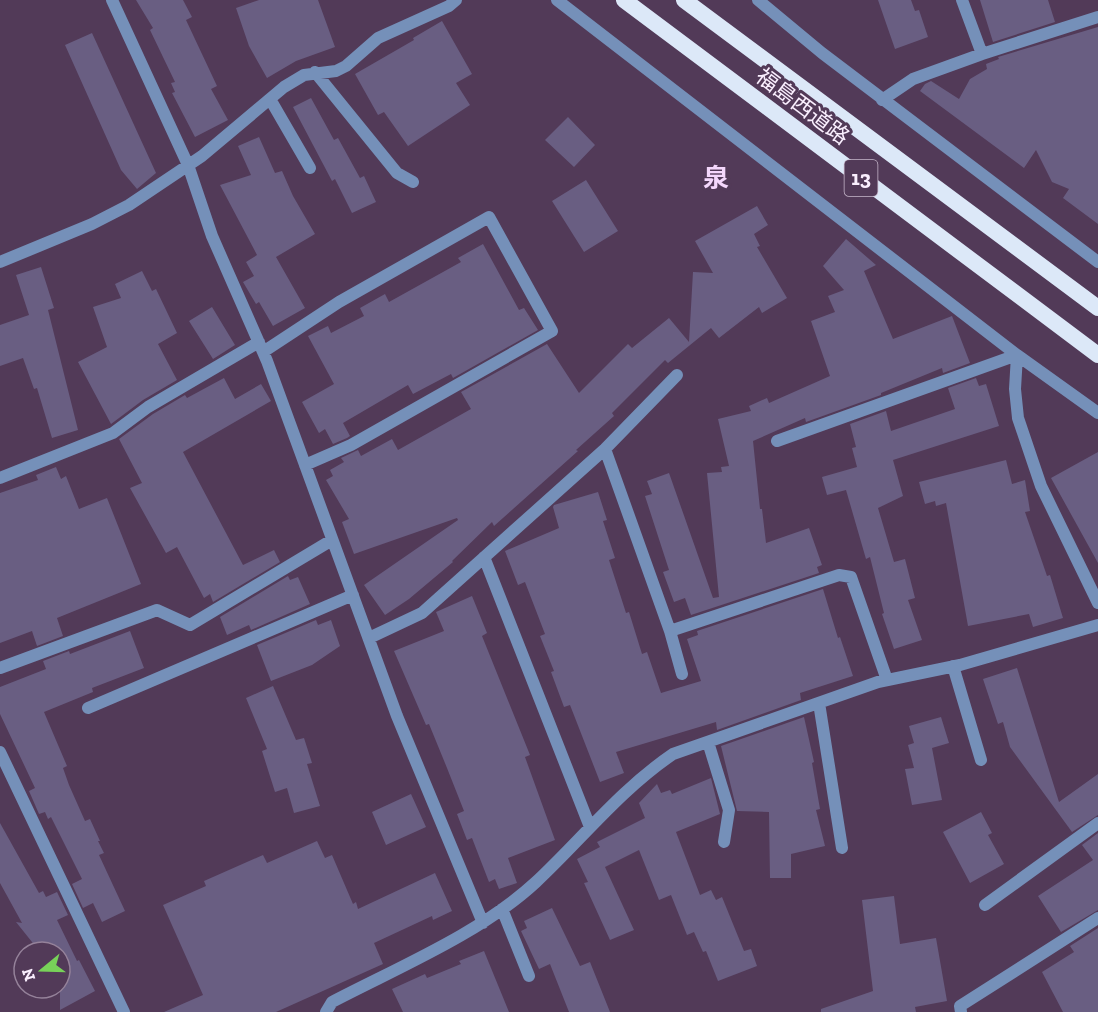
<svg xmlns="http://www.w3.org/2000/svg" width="1098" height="1012" font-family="'Zilla Slab','Noto Sans JP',serif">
<rect width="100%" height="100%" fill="#523a58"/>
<path fill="#695e82" d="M136,0h47l9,17 -6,3 31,66 -6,3 17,31 -33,17 -23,-44 3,-1 -4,-9 4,-1 -25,-52 3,-2z
M259,0h59l17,47 -39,14 -29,17 -18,-32 -13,-38z
M878,0h33l4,11 4,-1 9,27 -33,12z
M980,0h68l7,22 -62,20z
M442,21l30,53 -16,9 14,22 -62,41 -24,-34 -6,3 -23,-41 59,-34 -1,-2z
M1098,27v197l-35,-26 6,-9 -17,-7 -16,-32 -12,18 -104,-77 5,-7 6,-3 28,18 11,-20 17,-10 -1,-5 13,-5 -1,-2z
M92,33l64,140 -19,16 -16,-19 -56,-125z
M311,98l23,42 4,-2 22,40 4,-2 12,26 -24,11 -17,-34 -3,2 -39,-74z
M568,117l27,28 -21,22 -29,-27z
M259,137l16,36 7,-2 11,25 22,38 -39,23 29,51 -32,18 -14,-24 -3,2 -13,-22 11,-6 -8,-14 11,-7 -37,-70 31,-10 -13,-29z
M586,180l32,51 -34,21 -32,-51z
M757,206l11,19 -14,9 6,12 -3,1 30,51 -25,15 -3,-6 -40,31 -8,-10 -43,35 -3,-3 -53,53 2,3 -38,34 2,1 -84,75 -2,-4 -40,39 1,1 -44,37 -24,16 -21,-30 94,-65 -1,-2 -103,36 -12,-32 7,-3 -23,-39 7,-4 -3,-6 14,-8 -3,-4 17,-8 3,6 31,-17 6,11 73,-41 -10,-17 86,-48 32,49 49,-49 4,4 37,-30 20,24 4,-70 20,1 -18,-32z
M846,239l30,26 -12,6 29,68 59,-23 18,47 -27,10 -1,-5 -61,25v2l-75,27 -1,-4 -52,23 7,68h2l4,34 43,-15 13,37 -5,2 2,6 -128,42 -6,-17 -11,4 -11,-30 6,-2 -24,-74 7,-2 -5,-13 22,-8 44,125 6,-1 -12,-124 15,-1 -1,-5 8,-1 -11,-47 33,-8 -2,-5 18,-8 2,5 61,-27 -19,-55 24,-9 -7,-16 16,-6 -21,-24z
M483,244l36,66 5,-2 14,22 -85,48 -2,-4 -38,20 -5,-9 -65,38 7,13 -3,2 -14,6 -8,-15 -6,4 -17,-31 32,-18 -26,-48 20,-10 3,7 33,-17 -4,-8 25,-14 4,8 72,-40 -3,-4z
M41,267l13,41 -6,2 30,120 -26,8 -15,-50 -3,1 -11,-31 -23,8v-41l29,-10 -13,-40z
M142,271l10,20 4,-2 21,44 -19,11 19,36 -34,20 -32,24 -33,-62 29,-15 -14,-40 28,-9 -6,-14z
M212,307l23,38 -22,14 -24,-38z
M224,378l11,21 26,-15 10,17 -88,51 60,113 31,-15 6,12 -67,40 -3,-8 -6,4 -27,-51 -11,6 -36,-65 12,-5 -23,-44 34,-25 32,-19 2,3z
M976,378l3,8 7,-2 13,42 -106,34 10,36 -25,12 16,54 11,-3 10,39 -7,2 14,40 -28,9 -12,-35 2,-1 -14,-56 -4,2 -20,-69 -19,5 -5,-18 35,-10 -5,-19 4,-1 -6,-23 36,-13 5,20 64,-22 -7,-21z
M1098,452v111l-47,-85z
M1006,460l6,24 13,-4 5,31 -5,1 22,64 3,-1 13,43 -30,9 -4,-13 -61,12 -22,-123 -10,3 -1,-5 -10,3 -6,-22z
M56,467l5,12 5,-3 13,33 28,-11 34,86 -84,34 6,18 -26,10 -5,-15 -32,12v-150l38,-13 -2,-5z
M598,492l9,28 -4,1 12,37 -6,2 17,53 3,-1 13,42 5,-2 14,41 40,-12 -14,-42 11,-4 -1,-4 126,-42 15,49 2,-1 13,39 -53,17 1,7 -84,30 -1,-8 -100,30 8,21 -24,9 -30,-77 -6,2 -13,-35 3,-1 -14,-35 5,-2 -20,-52 -7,3 -13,-34 54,-23 -6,-21 1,-2z
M288,576l2,4 8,-3 12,27 -59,26 -2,-5 -22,10 -7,-18z
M472,596l15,37 -5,3 48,119 -5,2 30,83 -47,18 9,25 -18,6 -4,-10 -6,3 -17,-44 -5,2 -10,-26 7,-3 -17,-43 -18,-44 -3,1 -32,-74 50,-20 -8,-19z
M316,620l2,5 13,-5 9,26 -28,19 -41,16 -14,-36z
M130,631l14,37 -52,20 1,4 -49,20 23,54 -4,2 6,17 16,36 5,-2 10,22h-2l6,12 -5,2 26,56 -23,11 -9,-19 -10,5 -11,-24 10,-5 -31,-62 -3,2 -3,-7 -6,2 -10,-23 6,-3 -35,-74v-27l46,-18 -3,-8 26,-10 1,3z
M1017,668l42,134 39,-28v41l-26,17 -62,-85 -7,-25 -5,2 -15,-45z
M273,686l23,54 8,-2 8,25 -5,1 13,42 -26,7 -7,-25 -12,4 -13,-41 5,-2 -21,-51z
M804,717l10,45 -2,1 8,46 -4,1 9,36 -34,8v24h-21l-1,-66 -32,-1 -16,-65z
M941,717l8,26 -17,5 10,52 -30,5 -7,-36 9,-1 -6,-23 6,-2 -5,-17z
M711,778l9,36 -44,18 24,63 11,-5 5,10 6,-3 22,54 7,-2 6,17 -39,15 -12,-30 -3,1 -9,-20 -7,3 -16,-40 -12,5 -20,-50 -34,17 29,63 -24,10 -26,-57 4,-1 -11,-23 23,-12 -3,-5 48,-24 -6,-15 18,-19 4,9 9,-3 2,4z
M411,794l15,33 -40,18 -14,-33z
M981,812l11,21 -4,2 16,29 -34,19 -27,-51z
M0,823l39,70 4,-2 3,6 11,-5 11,23 -11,5 20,41 2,-1 16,31 -35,19v-58h-20l-24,-30 6,1 -22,-40z
M1098,833v77l-37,22 -23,-36 55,-36 -11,-15z
M317,841l8,17 7,-3 21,49 3,-2 2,7 77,-36 17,38 -19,9 -1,-4 -58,27 9,21 -107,48h-112l39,-17 -40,-90 43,-19 -2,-5 59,-26 4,8z
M894,896l6,48 36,-6 11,63 -32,6 1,5h-95v-3l52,-18 -11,-91z
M552,908l28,58 10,-4 20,50h-41l-19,-48 -11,5 -18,-38 6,-3 -3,-7z
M1098,928v84h-35l-21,-40 32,-20 -4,-6z
M484,951l25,61h-106l-11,-23 33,-15 2,4 34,-14 -2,-3z"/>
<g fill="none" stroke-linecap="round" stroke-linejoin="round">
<path stroke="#7590b9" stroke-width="12" d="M112,0l76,165 24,71 55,125 130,355 86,207
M557,0l460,355 81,58
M758,0l64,53 276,209
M962,0l20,54
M315,72l82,101 16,9
M270,99l40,69
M882,100l31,-21 69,-25 116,-37
M0,262l92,-38 37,-19 73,-49 82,-69 20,-12 32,-4 10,-5 32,-28 71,-32 7,-6
M263,352l76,-50 150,-85 63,114 -201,114 -46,20
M1017,355l-2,34 3,29 23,68 57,117
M777,441l240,-86
M605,449l65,182 12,43
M0,478l113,-45 35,-26 111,-65
M484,557l106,270
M670,631l169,-56 12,2 36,103
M369,638l53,-25 183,-164 72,-74
M953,666l28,94
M0,668l157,-58 33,15 142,-85
M819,703l23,145
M88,708l265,-113
M708,742l21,68 -5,32
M0,752l124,260
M985,905l113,-82
M502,909l27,67
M326,1012l6,-10c67,-35 149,-69 204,-120 46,-43 84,-92 137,-128l205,-72 82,-17 138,-40
M961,1012l-1,-6 138,-88"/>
<path stroke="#dce8f8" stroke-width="16" d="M624,0l474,355
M684,0l414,308"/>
</g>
<g text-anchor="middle" stroke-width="6" stroke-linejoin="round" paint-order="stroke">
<rect fill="#523a58" stroke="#c8b9cc" stroke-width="1.5" x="844.5" y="160" width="33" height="36" rx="4.5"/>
<g font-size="21" font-weight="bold" fill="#faeffe">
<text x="861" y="185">13</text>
</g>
<g font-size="22" fill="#faeffe" stroke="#523a58">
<text transform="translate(803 106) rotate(37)" y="8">福島西道路</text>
</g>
<g font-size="26" font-weight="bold" fill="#f4d7fc" stroke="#523a58">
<text x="716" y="187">泉</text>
</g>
</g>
<g transform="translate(42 970) rotate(251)"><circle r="28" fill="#523a58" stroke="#95829a" stroke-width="1.5"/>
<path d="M0-4.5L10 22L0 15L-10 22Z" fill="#78d259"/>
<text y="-9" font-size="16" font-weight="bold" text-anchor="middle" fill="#faeffe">N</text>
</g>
</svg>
